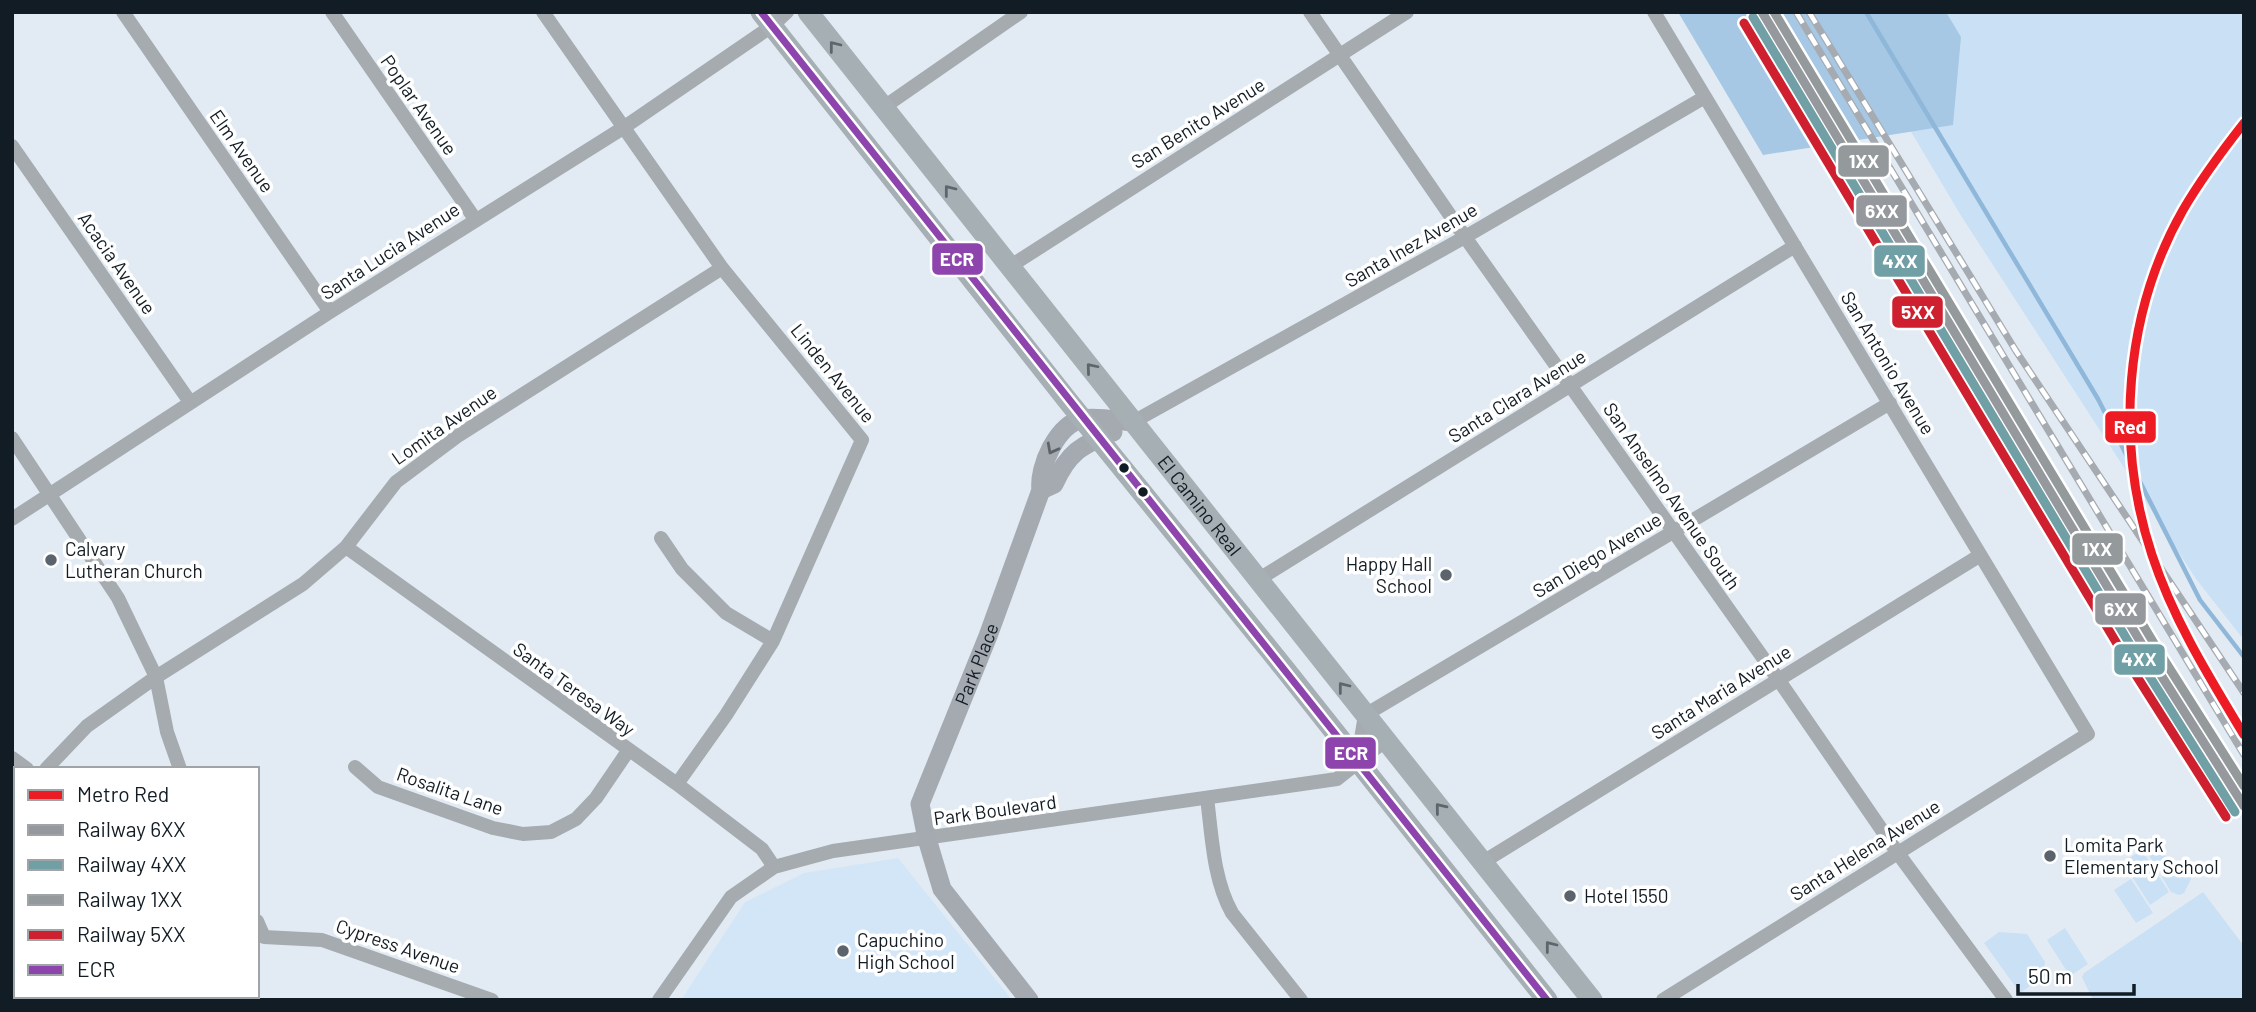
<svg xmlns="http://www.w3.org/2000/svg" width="2256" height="1012" font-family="Barlow,sans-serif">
<rect width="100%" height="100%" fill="#e2ebf3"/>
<path fill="#d3e6f7" d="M898,858l114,142h-331l64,-98 59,-29z"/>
<path fill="#c9e0f5" d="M1840,12h404v628l-48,-61 -236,-365z
M2155,839l16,26 -11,7 -17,-25z
M2142,850l27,42 -19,13 -27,-43z
M2175,866l15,3 3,6 -9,18 -5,2 -8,-3 -9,-15 4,-7z
M2131,879l22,34 -17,10 -22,-33z
M2203,892l41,54v54h-151l-11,-23 2,-4z
M2065,928l23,36 -18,12 -23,-36z
M1999,932l28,2 18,28 -2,15 -23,16 -36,-50z"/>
<path fill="#a6c8e4" d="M1678,12h268l15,25 -8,88 -190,30z"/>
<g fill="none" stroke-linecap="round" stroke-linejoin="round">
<path stroke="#8fb7d9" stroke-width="4.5" d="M1866,12l232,387 102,201 44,57"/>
<path stroke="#a6abb0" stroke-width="14" d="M123,12l207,300
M332,12l143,207
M543,12l179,256 140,172 -89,201 -47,74 -49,69
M1310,12l155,225 313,442 119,173 109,148
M1654,12l434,722 -425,266
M884,107l137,-95
M12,146l178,256
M1009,267l398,-255
M1133,422l332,-185 240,-140
M12,438l106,160 38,79 11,55 13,37
M12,519l318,-207 293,-184 149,-102 15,-14
M661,538l21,31 44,44 47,28
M346,547l331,237 85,65 12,18
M1259,579l536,-333
M12,758l15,11
M1357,763l8,-48 525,-312
M355,767l23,20 115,41 30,6 28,-2 25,-13 20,-21 32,-47
M46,769l41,-43 69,-49 147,-93 43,-37 50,-65 63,-47 263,-167
M1207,798c5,38 6,81 25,115l69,87
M12,808l4,-3
M1483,862l496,-306
M257,921l7,16 58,3 170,60
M171,1000l2,-4
M659,1000l72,-103 43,-30 59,-16 504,-72 49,-39"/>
<g stroke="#a5aab1" stroke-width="19">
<path d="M1041,490l13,-6c15,-33 27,-38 59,-52"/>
<path id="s1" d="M1029,1000l-87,-111 -15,-50 -7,-35 68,-168 53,-146c-3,-23 16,-66 42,-71 12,-3 37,2 50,3"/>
</g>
<g stroke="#a6afb4" stroke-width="21">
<path d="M761,12l307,389 216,267 263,332"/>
<path id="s2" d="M808,12l784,988"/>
</g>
<defs>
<path id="rail" d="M1796,12l448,743
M1809,12l207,339 228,342"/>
</defs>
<use href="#rail" stroke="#a6abb1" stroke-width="7"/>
<use href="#rail" stroke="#fff" stroke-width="4.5" stroke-dasharray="13" stroke-linecap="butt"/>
<defs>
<path id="bus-1" d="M761,12c261,330 525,658 786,988"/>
</defs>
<use href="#bus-1" stroke="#fff" stroke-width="12"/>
<use href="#bus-1" stroke="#8e44ad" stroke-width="7"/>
<defs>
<path id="rail-1" d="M1762,12l390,649 92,145"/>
<path id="rail-2" d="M1753,17l390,649 92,146"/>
<path id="rail-3" d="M1774,12l387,643 83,131"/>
<path id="rail-4" d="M1744,23l390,649 92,145"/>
</defs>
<use href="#rail-1" stroke="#fff" stroke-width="14"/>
<use href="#rail-2" stroke="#fff" stroke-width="14"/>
<use href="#rail-3" stroke="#fff" stroke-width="14"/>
<use href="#rail-4" stroke="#fff" stroke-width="14"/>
<use href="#rail-1" stroke="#95999d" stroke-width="9"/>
<use href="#rail-2" stroke="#709fa5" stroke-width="9"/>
<use href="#rail-3" stroke="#94999c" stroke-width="9"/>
<use href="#rail-4" stroke="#ce202f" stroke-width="9"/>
<defs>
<path id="metro-1" d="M2244,123c-22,28 -43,56 -61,87 -59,104 -68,233 -31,345 21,64 57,122 92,180"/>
</defs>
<use href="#metro-1" stroke="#fff" stroke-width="14"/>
<use href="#metro-1" stroke="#ed1c24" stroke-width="9"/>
</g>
<defs><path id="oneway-chevron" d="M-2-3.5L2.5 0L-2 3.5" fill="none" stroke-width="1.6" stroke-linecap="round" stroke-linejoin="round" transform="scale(1.75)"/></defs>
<g stroke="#5c666c">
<use href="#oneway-chevron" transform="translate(834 46) rotate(-128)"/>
<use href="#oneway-chevron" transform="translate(949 190) rotate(-128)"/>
<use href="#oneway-chevron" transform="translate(1091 368) rotate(-130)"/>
<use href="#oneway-chevron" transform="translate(1343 687) rotate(-128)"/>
<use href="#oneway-chevron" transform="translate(1440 808) rotate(-129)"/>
<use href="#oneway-chevron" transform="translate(1550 946) rotate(-128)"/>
</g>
<use stroke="#5c636a" href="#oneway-chevron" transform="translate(1052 449) rotate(118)"/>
<g fill="#121c24" stroke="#fff" stroke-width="2.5">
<circle cx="1124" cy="468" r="6"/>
<circle cx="1143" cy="492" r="6"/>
</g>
<g fill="#5b646c" stroke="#fff" stroke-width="2.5">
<circle cx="51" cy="560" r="7"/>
<circle cx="1446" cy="575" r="7"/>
<circle cx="2050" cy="856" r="7"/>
<circle cx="1570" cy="896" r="7"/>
<circle cx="843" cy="951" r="7"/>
</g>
<g text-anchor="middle" stroke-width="7" stroke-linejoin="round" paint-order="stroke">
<g font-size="19" fill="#121c24" stroke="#fff">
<text transform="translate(419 105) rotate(55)" y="7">Poplar Avenue</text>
<text transform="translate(1198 123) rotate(-32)" y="7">San Benito Avenue</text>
<text transform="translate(242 151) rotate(55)" y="7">Elm Avenue</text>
<text transform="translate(1411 245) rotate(-30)" y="7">Santa Inez Avenue</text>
<text transform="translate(390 251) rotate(-33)" y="7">Santa Lucia Avenue</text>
<text transform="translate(117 263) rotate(55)" y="7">Acacia Avenue</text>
<text transform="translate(1888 363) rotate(59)" y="7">San Antonio Avenue</text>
<text transform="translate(833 373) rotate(51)" y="7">Linden Avenue</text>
<text transform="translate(1517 396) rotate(-32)" y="7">Santa Clara Avenue</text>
<text transform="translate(444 425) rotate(-35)" y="7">Lomita Avenue</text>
<text transform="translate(1672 496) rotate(55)" y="7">San Anselmo Avenue South</text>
<text dy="7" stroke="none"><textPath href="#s2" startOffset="630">El Camino Real</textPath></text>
<text transform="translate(1597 555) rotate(-31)" y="7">San Diego Avenue</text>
<text dy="7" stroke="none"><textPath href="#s1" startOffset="380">Park Place</textPath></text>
<text transform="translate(574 689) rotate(36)" y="7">Santa Teresa Way</text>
<text transform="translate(1721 692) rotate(-32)" y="7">Santa Maria Avenue</text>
<text transform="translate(450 791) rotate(19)" y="7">Rosalita Lane</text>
<text transform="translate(995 810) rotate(-8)" y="7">Park Boulevard</text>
<text transform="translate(1865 850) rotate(-32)" y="7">Santa Helena Avenue</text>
<text transform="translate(398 946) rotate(19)" y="7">Cypress Avenue</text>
</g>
<g font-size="19" fill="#121c24" stroke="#fff" text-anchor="start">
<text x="65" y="556">Calvary<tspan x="65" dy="22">Lutheran Church</tspan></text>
<text x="1432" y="571" text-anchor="end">Happy Hall<tspan x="1432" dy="22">School</tspan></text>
<text x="2064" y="852">Lomita Park<tspan x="2064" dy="22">Elementary School</tspan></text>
<text x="1584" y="903">Hotel 1550</text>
<text x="857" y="947">Capuchino<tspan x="857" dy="22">High School</tspan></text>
</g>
</g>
<g stroke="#fff" stroke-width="2.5">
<rect x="1837" y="144" width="53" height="34" rx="7" fill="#94999c"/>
<rect x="1855" y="194" width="53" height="34" rx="7" fill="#95999d"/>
<rect x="931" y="242" width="53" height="34" rx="7" fill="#8e44ad"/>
<rect x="1873" y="244" width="53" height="34" rx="7" fill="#709fa5"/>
<rect x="1891" y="295" width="53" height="34" rx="7" fill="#ce202f"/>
<rect x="2104" y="410" width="53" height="34" rx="7" fill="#ed1c24"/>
<rect x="2071" y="532" width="53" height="34" rx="7" fill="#94999c"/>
<rect x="2094" y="592" width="53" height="34" rx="7" fill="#95999d"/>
<rect x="2113" y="643" width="53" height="33" rx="7" fill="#709fa5"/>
<rect x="1324" y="736" width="53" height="34" rx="7" fill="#8e44ad"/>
</g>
<g font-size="19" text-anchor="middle" font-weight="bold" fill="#fff">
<text x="1864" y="168">1XX</text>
<text x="1882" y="218">6XX</text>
<text x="957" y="266">ECR</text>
<text x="1900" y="268">4XX</text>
<text x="1918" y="319">5XX</text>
<text x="2130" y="434">Red</text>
<text x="2097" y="556">1XX</text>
<text x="2121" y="616">6XX</text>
<text x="2139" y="666">4XX</text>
<text x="1351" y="760">ECR</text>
</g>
<rect width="2256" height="1012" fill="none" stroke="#121c24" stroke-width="28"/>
<rect x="14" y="767" width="245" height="231" fill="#ffffff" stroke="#a0a4a7" stroke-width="2"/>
<rect x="28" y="790" width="35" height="10" fill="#ed1c24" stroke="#a0a4a7" stroke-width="2"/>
<text x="77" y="802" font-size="21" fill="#121c24">Metro Red</text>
<rect x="28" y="825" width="35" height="10" fill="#95999d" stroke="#a0a4a7" stroke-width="2"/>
<text x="77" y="837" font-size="21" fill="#121c24">Railway 6XX</text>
<rect x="28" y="860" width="35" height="10" fill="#709fa5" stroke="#a0a4a7" stroke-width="2"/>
<text x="77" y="872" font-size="21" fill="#121c24">Railway 4XX</text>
<rect x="28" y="895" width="35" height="10" fill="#94999c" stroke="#a0a4a7" stroke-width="2"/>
<text x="77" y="907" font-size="21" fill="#121c24">Railway 1XX</text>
<rect x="28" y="930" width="35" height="10" fill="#ce202f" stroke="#a0a4a7" stroke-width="2"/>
<text x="77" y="942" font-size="21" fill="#121c24">Railway 5XX</text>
<rect x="28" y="965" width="35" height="10" fill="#8e44ad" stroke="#a0a4a7" stroke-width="2"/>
<text x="77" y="977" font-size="21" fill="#121c24">ECR</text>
<path d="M2018 984v10h116v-10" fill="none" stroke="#121c24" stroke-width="3.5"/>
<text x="2028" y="984" font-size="21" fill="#121c24" stroke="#ffffff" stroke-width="5" paint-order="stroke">50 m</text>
</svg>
